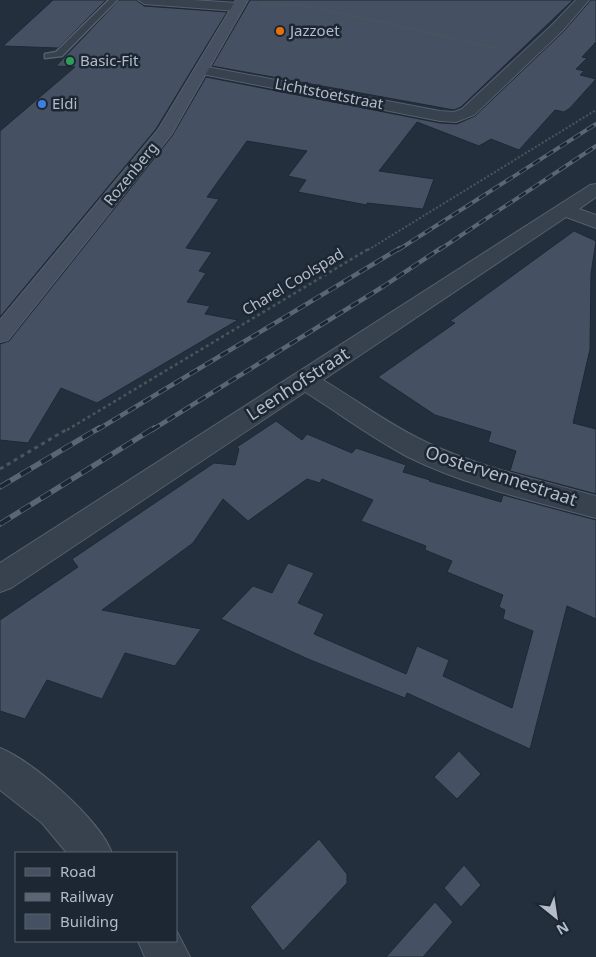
<svg xmlns="http://www.w3.org/2000/svg" width="596" height="957" font-family="'Noto Sans',sans-serif">
<rect width="100%" height="100%" fill="#242f3e"/>
<path fill="#455162" stroke="#1f2835" d="M53,0h53l-48,48 -55,-2z
M119,0h17l8,6 83,6 -71,117 -156,188v-186l75,-64 -19,-1z
M250,0h323l-112,107 -7,3 -242,-44z
M591,0h5v42l-14,15 5,1 -11,11 8,2 -4,4 16,4 -26,29 -6,4 -9,-2 -36,40 -28,-11 -12,7 -62,-24 -38,49 55,8 -11,30 -56,-6v2l-69,-13 8,-12 -18,-4 19,-25 -60,-10 -40,56 12,2 -33,49 26,4 -13,19 7,2 -19,29 23,4 -5,8 33,6 -141,83 -36,-15 -33,55 -28,-3v-96l9,-3 163,-205 34,-59 234,46 17,1 18,-8 88,-84z
M574,231l22,10 -5,33 -1,75 -17,74 23,6v65l-86,-23 6,-20 -28,-9 3,-10 -56,-17 -57,-38 77,-54 -5,-2z
M276,421l26,19 5,-6 45,19 4,-5 50,17 -3,7 27,8 -1,1 72,21 2,-7 93,25v99l-29,-13 -37,143 -123,-56 -2,5 -97,-39 -87,-40 32,-33 19,7 16,-30 26,10 -16,30 26,11 -10,20 92,40 11,-28 32,14 -6,16 69,32 21,-77 -30,-12 2,-9 -6,-3 4,-12 -56,-23 5,-11 -27,-11 1,-4 -65,-25 12,-21 -51,-21 -2,4 -13,-4 -59,42 -25,-22 -30,44 -91,67 99,19 -26,37 -50,-13 -23,46 -55,-19 -22,39 -25,-8v-91l78,-53 -6,-8 142,-96 21,2 4,-16 -2,-2z
M459,751l22,23 -24,25 -23,-22z
M319,839l28,35v9l-64,68 -33,-44z
M464,865l17,20 -20,22 -17,-19z
M435,902l18,20 -30,35h-37z"/>
<g fill="none" stroke-linecap="round" stroke-linejoin="round">
<defs>
<path id="service" d="M109,0h8l-55,56 -17,2v-4l11,-2z"/>
<path id="minor" d="M138,0h55l44,3 6,4 -6,4 -93,-7z
M576,0h13l-27,31 -88,84 -18,7 -16,-1 -238,-47 -5,-1 -2,-3 2,-3 5,-1 238,45 14,1 8,-3 90,-84z
M596,184v13l-17,12 17,6v13l-30,-11 -243,163c35,21 68,46 105,63 53,25 112,37 168,53v22c-63,-17 -129,-32 -188,-61 -36,-19 -69,-44 -103,-65l-294,196 -11,4v-29l590,-378z
M0,748c34,14 99,71 112,105h-45l-25,-30 -42,-33z
M176,930l14,27h-45l-7,-16h38z"/>
<path id="secondary" d="M236,0h12l-77,135 -163,205 -8,2v-22l158,-190z"/>
</defs>
<use href="#service" stroke="#565f6c" stroke-width="3"/>
<use href="#minor" stroke="#565f6c" stroke-width="2"/>
<use href="#secondary" stroke="#565f6c" stroke-width="2"/>
<path stroke="#44595c" stroke-width="2" stroke-dasharray="2 2" stroke-linecap="butt" d="M262,3l51,4 188,42
M368,250l228,-140"/>
<path stroke="#44595c" stroke-width="2.5" stroke-dasharray="3 3" stroke-linecap="butt" d="M67,430l303,-182"/>
<path stroke="#44595c" stroke-width="3" stroke-dasharray="4 4" stroke-linecap="butt" d="M0,469l69,-41"/>
<use href="#service" fill="#38414e" fill-rule="evenodd"/>
<use href="#minor" fill="#38414e" fill-rule="evenodd"/>
<use href="#secondary" fill="#465061" fill-rule="evenodd"/>
<defs>
<path id="rail-far2" d="M398,250l198,-126
M439,250l157,-104"/>
<path id="rail-far1" d="M97,430l303,-182
M152,430l232,-144 57,-38"/>
<path id="rail" d="M0,487l99,-59
M0,524l154,-96"/>
</defs>
<use href="#rail-far2" stroke="#5a6575" stroke-width="4"/>
<use href="#rail-far1" stroke="#5a6575" stroke-width="4.5"/>
<use href="#rail" stroke="#5a6575" stroke-width="5.5"/>
<use href="#rail-far2" stroke="#1d2633" stroke-width="2.5" stroke-dasharray="8" stroke-linecap="butt"/>
<use href="#rail-far1" stroke="#1d2633" stroke-width="3" stroke-dasharray="9" stroke-linecap="butt"/>
<use href="#rail" stroke="#1d2633" stroke-width="4" stroke-dasharray="12" stroke-linecap="butt"/>
</g>
<circle fill="#e8710a" stroke="#1d2633" stroke-width="2" cx="280" cy="31" r="5"/>
<circle fill="#2e9e5b" stroke="#1d2633" stroke-width="2" cx="70" cy="61" r="5"/>
<circle fill="#3f7fe0" stroke="#1d2633" stroke-width="2" cx="42" cy="104" r="5"/>
<g text-anchor="middle" stroke-width="5" stroke-linejoin="round" paint-order="stroke">
<g font-size="15" fill="#b4bcc9" stroke="#1d2633" text-anchor="start">
<text x="290" y="36">Jazzoet</text>
<text x="80" y="66">Basic-Fit</text>
<text x="52" y="109">Eldi</text>
</g>
<g font-size="15" fill="#b4bcc9" stroke="#1d2633">
<text transform="translate(329 94) rotate(11)" y="5">Lichtstoetstraat</text>
<text transform="translate(131 174) rotate(-51)" y="5">Rozenberg</text>
<text transform="translate(293 282) rotate(-31)" y="5">Charel Coolspad</text>
</g>
<g font-size="18" fill="#b4bcc9" stroke="#1d2633">
<text transform="translate(298 384) rotate(-33)" y="6">Leenhofstraat</text>
<text transform="translate(501 476) rotate(18)" y="6">Oostervennestraat</text>
</g>
</g>
<rect x="15" y="852" width="162" height="90" fill="#1d2633" stroke="#59626f"/>
<rect x="25" y="868" width="25" height="8" fill="#465061" stroke="#59626f"/>
<text x="60" y="877" font-size="15" fill="#b4bcc9">Road</text>
<rect x="25" y="893" width="25" height="8" fill="#5a6575" stroke="#59626f"/>
<text x="60" y="902" font-size="15" fill="#b4bcc9">Railway</text>
<rect x="25" y="914" width="25" height="15" fill="#455162" stroke="#59626f"/>
<text x="60" y="927" font-size="15" fill="#b4bcc9">Building</text>
<g transform="translate(556 917) rotate(150)" stroke="#1d2633" stroke-width="4" paint-order="stroke">
<path d="M0-4L9 19L0 12L-9 19Z" fill="#b4bcc9"/>
<text y="-8" font-size="14" font-weight="bold" text-anchor="middle" fill="#b4bcc9">N</text>
</g>
</svg>
